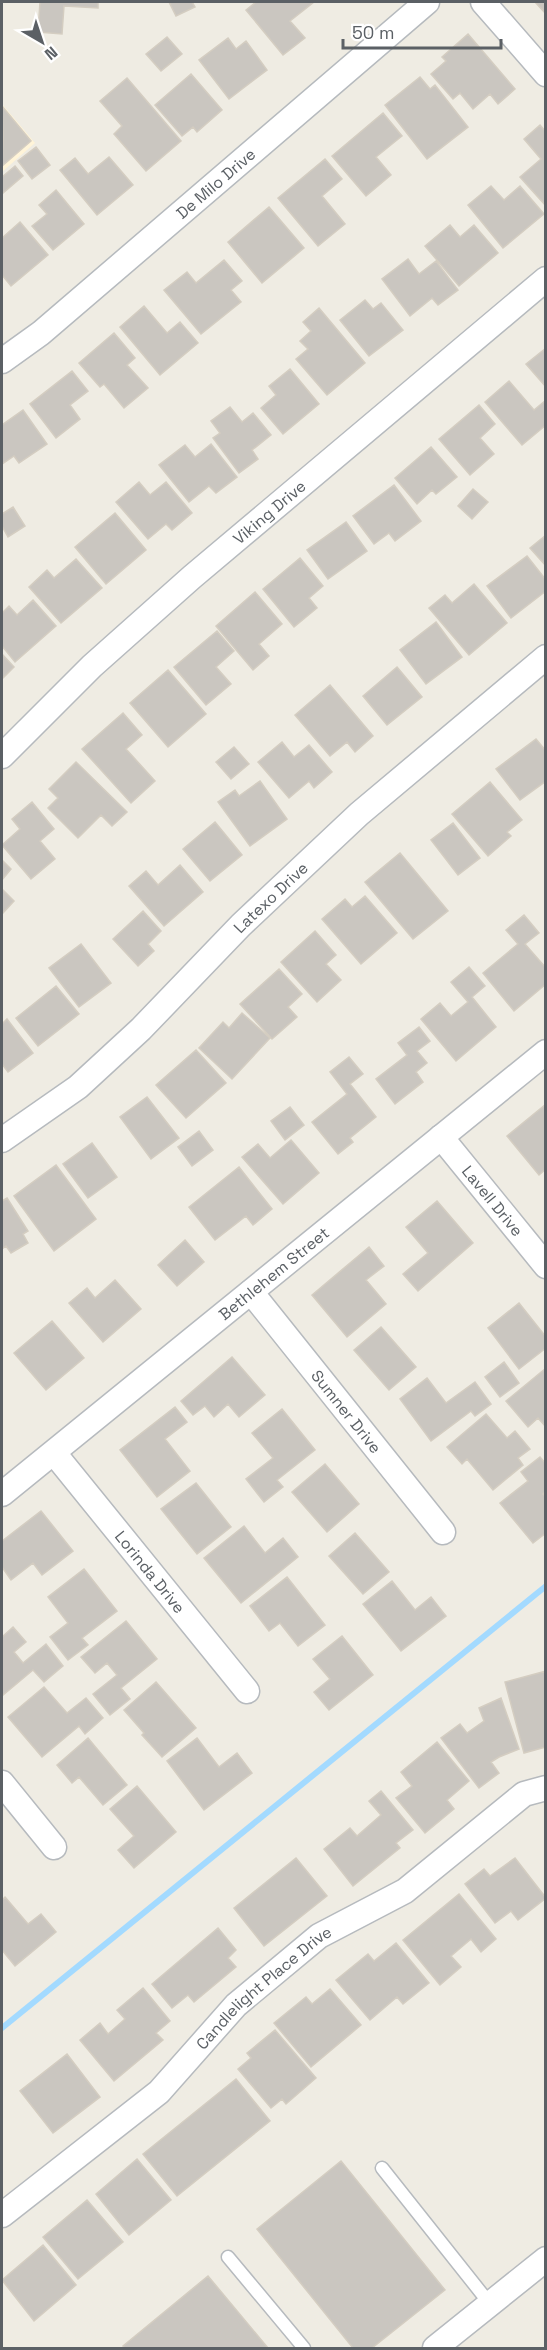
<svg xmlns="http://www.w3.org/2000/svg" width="547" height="2350" font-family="'Space Grotesk',sans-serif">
<rect width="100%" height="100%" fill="#efece3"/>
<path fill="#fff4d8" d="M2,104l33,39 -33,29z"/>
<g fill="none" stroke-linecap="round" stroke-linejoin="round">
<path stroke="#a3daff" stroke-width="6" d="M2,2028l544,-442"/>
</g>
<path fill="#cac6c0" stroke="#d4cdc1" stroke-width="1.5" d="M40,2h58v6l-34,-2 -2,28 -24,-2z
M169,2h23l3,5 -19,9z
M256,2h58l-24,19 15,17 -22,17 -37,-45z
M535,2h11v12z
M468,34l47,55 -17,15 -8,-10 -17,15 -13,-16 -7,6 -22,-25 15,-13 -4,-4z
M167,37l15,17 -21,17 -15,-17z
M228,38l8,11 10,-8 21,29 -38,29 -30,-39z
M191,74l31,36 -25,22 -4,-5 -11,9 -27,-31z
M420,77l10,12 5,-4 33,42 -41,32 -42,-54z
M127,78l54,63 -35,30 -32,-37 8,-8 -22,-25z
M2,106l29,35 -29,25 1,-28z
M383,113l19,23 -26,21 15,18 -25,21 -34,-40z
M540,125l6,7v74l-26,-29 21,-18 -17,-20z
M36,147l14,18 -18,14 -14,-18z
M109,157l24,28 -36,30 -37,-45 15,-12 13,16z
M325,159l17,20 -20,17 23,28 -27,22 -40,-48z
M15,166l8,10 -20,17 -1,-2v-14z
M491,186l13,14 16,-14 24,28 -41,34 -35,-43z
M56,190l28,34 -31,26 -21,-24 15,-12 -8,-9z
M269,207l35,41 -42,35 -34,-41z
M20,222l28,33 -37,31 -9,-11v-37z
M450,225l10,12 14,-12 24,28 -39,33 -34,-40z
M408,259l11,15 17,-13 22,29 -20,15 -6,-7 -22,18 -28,-37z
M224,260l18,21 -11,9 10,12 -40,32 -37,-44 23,-18 9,11z
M365,300l8,9 8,-6 22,27 -34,26 -29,-36z
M144,306l23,27 13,-11 18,21 -38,32 -40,-48z
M319,308l46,55 -38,32 -31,-36 12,-10 -8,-8 11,-10 -8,-9z
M114,333l21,25 -8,7 21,23 -24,20 -20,-24 -4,3 -21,-24z
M546,348v39l-20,-23z
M290,369l29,35 -36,30 -22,-26 15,-13 -7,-9z
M72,371l16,20 -18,14 10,14 -24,19 -26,-34z
M509,381l25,29 12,-10v25l-24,20 -37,-43z
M479,405l16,19 -15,14 14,16 -24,21 -31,-36z
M230,407l12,15 11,-9 18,22 -19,15 6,9 -19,14 -26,-35 7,-5 -9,-12z
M23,410l24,34 -28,19 -5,-7 -12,8v-39z
M211,444l26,33 -21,16 -7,-7 -20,16 -30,-37 26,-20 10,12z
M431,447l26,30 -21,17 -4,-4 -15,14 -22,-26z
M139,482l11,13 16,-13 26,31 -20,17 -6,-6 -18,15 -32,-37z
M394,485l27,36 -26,20 -6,-8 -15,11 -21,-28z
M473,489l15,13 -16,17 -14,-13z
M13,507l12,19 -17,11 -6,-11v-12z
M115,513l31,37 -40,34 -31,-37z
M346,522l21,29 -39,28 -21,-29z
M546,535v31l-16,-18z
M527,556l19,24v11l-35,27 -24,-32z
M300,558l23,28 -14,12 8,10 -23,19 -31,-38z
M76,559l26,29 -41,35 -32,-36 18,-17 7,8z
M474,584l33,39 -38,32 -40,-47 16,-13 7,8z
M255,592l27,32 -23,20 10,12 -16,14 -37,-44z
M33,600l23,26 -41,36 -13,-16v-33l7,-7 8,9z
M436,622l26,35 -36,27 -26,-34z
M217,631l17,20 -18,16 15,17 -25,21 -32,-38z
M2,654l12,13 -12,12z
M397,667l25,30 -35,28 -24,-29z
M168,670l38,44 -38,33 -38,-44z
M330,685l43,51 -18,16 -8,-10 -17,14 -35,-41z
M123,713l19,22 -16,14 29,32 -24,22 -49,-54z
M536,739l10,12v30l-26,19 -24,-31z
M282,742l12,15 15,-12 23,27 -18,16 -5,-7 -20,17 -31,-36z
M234,747l15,17 -18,15 -15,-17z
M76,762l51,50 -15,14 -11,-11 -23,23 -30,-30 10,-10 -9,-9z
M260,781l27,38 -37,27 -32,-44 17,-12 4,6z
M490,782l32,38 -15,12 4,4 -23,20 -36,-42z
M32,802l22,27 -14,12 15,18 -24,20 -29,-34 18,-16 -8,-10z
M215,822l27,33 -32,26 -27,-32z
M453,823l27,35 -22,17 -27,-35z
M400,853l48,58 -35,28 -48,-57z
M2,860l9,9 -9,11z
M180,865l23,27 -39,34 -35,-40 17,-15 12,14z
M2,889l12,12 -12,13z
M365,896l32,37 -36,31 -39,-45 23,-20 7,8z
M143,911l18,20 -13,13 6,7 -16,15 -25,-27z
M524,915l15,18 -14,11 21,24v16l-32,27 -31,-38 35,-29 -12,-14z
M315,931l21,24 -10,9 15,16 -24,22 -36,-40z
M81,944l30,39 -32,24 -30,-39z
M469,967l16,19 -13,11 24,30 -40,34 -35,-42 19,-16 11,13 17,-14 -17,-20z
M279,969l23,25 -14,13 9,10 -25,22 -32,-35z
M56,986l23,28 -41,32 -22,-28z
M242,1013l28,25 -38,41 -33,-31 24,-26 6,6z
M7,1019l26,34 -25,19 -6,-8v-40z
M419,1027l11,14 -13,10 10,12 -11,9 7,10 -28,22 -19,-25 31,-24 -9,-12z
M196,1050l30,33 -40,35 -30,-33z
M349,1057l14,17 -13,10 26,33 -26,21 3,4 -15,12 -26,-32 35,-28 -17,-22z
M147,1097l32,41 -28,21 -31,-42z
M546,1104v65l-7,6 -32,-39z
M290,1107l14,18 -19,15 -14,-19z
M199,1131l14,19 -21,16 -14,-19z
M291,1140l28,33 -36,31 -41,-47 16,-13 12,14z
M92,1143l25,34 -29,21 -25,-34z
M56,1165l40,54 -42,32 -40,-55z
M239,1167l33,42 -19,16 -7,-9 -31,24 -26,-33z
M7,1198l21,33 -5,3 5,9 -17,10 -5,-7 -4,3v-48z
M437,1201l36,42 -55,48 -15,-17 25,-21 -22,-26z
M185,1240l19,22 -27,24 -19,-21z
M369,1247l15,19 -18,14 20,24 -39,33 -35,-42z
M115,1280l26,29 -38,33 -34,-39 18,-15 8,10z
M519,1303l27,34v11l-27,21 -31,-41z
M52,1321l32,37 -38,32 -32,-37z
M381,1327l35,40 -27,23 -35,-40z
M232,1357l33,38 -26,22 -11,-13 -14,13 -9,-11 -12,9 -12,-14z
M504,1362l15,21 -19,14 -15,-20z
M546,1368v59l-8,-9 -10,9 -22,-26z
M427,1378l19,25 29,-21 16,22 -16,12 -4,-5 -40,30 -31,-42z
M175,1407l12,15 -22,17 25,32 -33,26 -37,-47z
M282,1409l33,41 -38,30 6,7 -19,15 -18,-23 27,-21 -21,-25z
M486,1414l21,24 8,-7 15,18 -12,9 5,7 -30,25 -26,-31 -5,5 -15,-17z
M540,1457l6,7v27l-3,3 3,3v36l-13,10 -33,-40 28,-22 -7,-9z
M325,1464l34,40 -32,28 -35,-40z
M196,1483l35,44 -34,27 -36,-45z
M41,1511l32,40 -31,24 -9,-12 -22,17 -9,-13v-26z
M244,1526l21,27 18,-15 15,19 -57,46 -37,-45z
M355,1533l34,39 -26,22 -34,-38z
M84,1569l33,42 -35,27 6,7 -20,15 -18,-23 18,-14 -20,-26z
M287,1577l38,48 -27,21 -18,-23 -11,8 -19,-25z
M392,1581l23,29 16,-13 15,19 -45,35 -38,-47z
M126,1621l31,38 -36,29 9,11 -20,16 -17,-21 24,-19 -10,-12 -12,10 -14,-16z
M13,1627l13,15 -12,10 9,11 23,-19 17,22 -19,16 -11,-12 -31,26v-59z
M342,1636l31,39 -44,35 -15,-18 16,-13 -17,-20z
M546,1671v76l-22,6 -19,-71z
M156,1682l40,46 -34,29 -20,-22 2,-2 -20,-23z
M44,1687l23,26 19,-15 17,20 -18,16 -6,-8 -37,31 -34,-40z
M501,1698l18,51 -20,8 -8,5 8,11 -20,15 -38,-50 19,-14 7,9 17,-12 -5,-13z
M88,1738l39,47 -24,20 -24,-28 -7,6 -15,-18z
M197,1738l22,29 18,-14 15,20 -48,37 -37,-49z
M437,1742l32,39 -22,19 7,9 -29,24 -29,-35 16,-12 -11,-14z
M137,1786l39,46 -42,36 -16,-18 16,-14 -24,-27z
M381,1791l32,39 -17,13 4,5 -47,38 -29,-37 26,-21 7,8 24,-21 -12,-14z
M296,1858l31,38 -63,50 -30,-38z
M515,1858l31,40 -28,22 -7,-9 -16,12 -30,-39 19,-15 6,7z
M459,1894l37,45 -15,13 -10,-13 -20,17 10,11 -21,18 -37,-45z
M5,1897l23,27 13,-10 15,18 -41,34 -13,-16v-50z
M218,1928l18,22 -8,8 8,9 -42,35 -6,-7 -16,13 -20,-24z
M396,1943l33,40 -26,21 -6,-7 -27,23 -34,-40 32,-26 6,7z
M143,1988l27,33 -14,12 7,7 -49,41 -34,-41 20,-17 8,11 17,-15 -8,-9z
M330,1989l31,36 -50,42 -37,-44 32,-26 6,7z
M275,2030l41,48 -30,26 -4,-5 -11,9 -33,-39 13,-11 -4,-5z
M67,2054l33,43 -47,36 -33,-42z
M236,2079l34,42 -93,75 -34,-42z
M137,2159l34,41 -42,35 -33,-41z
M341,2161l104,129 -73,58h-19l-96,-119z
M87,2200l36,42 -45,37 -35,-42z
M43,2245l33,40 -42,36 -32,-41z
M208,2276l60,72h-143l-2,-2z"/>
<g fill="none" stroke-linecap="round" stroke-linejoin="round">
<defs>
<path id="service" d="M382,2168l108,136
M228,2257l76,91"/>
<g id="minor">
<path d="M483,2l63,72"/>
<path id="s1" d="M2,361l39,-28 386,-331"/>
<path id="s2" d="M2,756l90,-90 100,-89 354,-298"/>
<path id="s3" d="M441,1137l105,129"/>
<path id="s4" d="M2,1140l76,-53 63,-58 100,-104 118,-111 187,-157"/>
<path id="s5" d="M251,1292l192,240"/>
<path id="s6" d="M54,1453l193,238"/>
<path id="s7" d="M2,1494l544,-442"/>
<path d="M2,1783l52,64"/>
<path id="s8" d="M2,2215l157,-123 77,-87 83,-69 86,-45 119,-97 22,-6"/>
<path d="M435,2348l111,-89"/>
</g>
</defs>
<use href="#service" stroke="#b6babe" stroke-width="15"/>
<use href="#minor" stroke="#b6babe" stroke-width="27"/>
<use href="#service" stroke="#fff" stroke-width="12"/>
<use href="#minor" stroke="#fff" stroke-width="24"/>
</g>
<g text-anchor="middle" stroke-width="4.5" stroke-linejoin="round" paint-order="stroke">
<g font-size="16" fill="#5b6065" stroke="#fff">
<text dy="6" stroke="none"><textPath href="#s1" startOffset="278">De Milo Drive</textPath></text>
<text dy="6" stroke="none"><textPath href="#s2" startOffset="362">Viking Drive</textPath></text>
<text dy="6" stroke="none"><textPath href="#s4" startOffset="363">Latexo Drive</textPath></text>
<text dy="6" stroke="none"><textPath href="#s3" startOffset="82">Lavell Drive</textPath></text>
<text dy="6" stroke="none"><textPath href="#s7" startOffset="350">Bethlehem Street</textPath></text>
<text dy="6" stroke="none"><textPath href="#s5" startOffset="153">Sumner Drive</textPath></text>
<text dy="6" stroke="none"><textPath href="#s6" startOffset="153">Lorinda Drive</textPath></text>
<text dy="6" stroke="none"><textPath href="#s8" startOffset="348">Candlelight Place Drive</textPath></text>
</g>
</g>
<rect width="547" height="2350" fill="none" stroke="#5b6065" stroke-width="6"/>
<g transform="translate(42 42) rotate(141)" stroke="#ffffff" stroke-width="4.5" paint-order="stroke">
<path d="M0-4.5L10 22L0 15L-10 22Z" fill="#5b6065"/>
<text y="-9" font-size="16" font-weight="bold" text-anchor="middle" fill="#5b6065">N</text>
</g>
<path d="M343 39v9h158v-9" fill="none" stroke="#5b6065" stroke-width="3"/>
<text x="352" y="39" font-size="18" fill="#5b6065" stroke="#ffffff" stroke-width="4.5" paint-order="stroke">50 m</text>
</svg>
